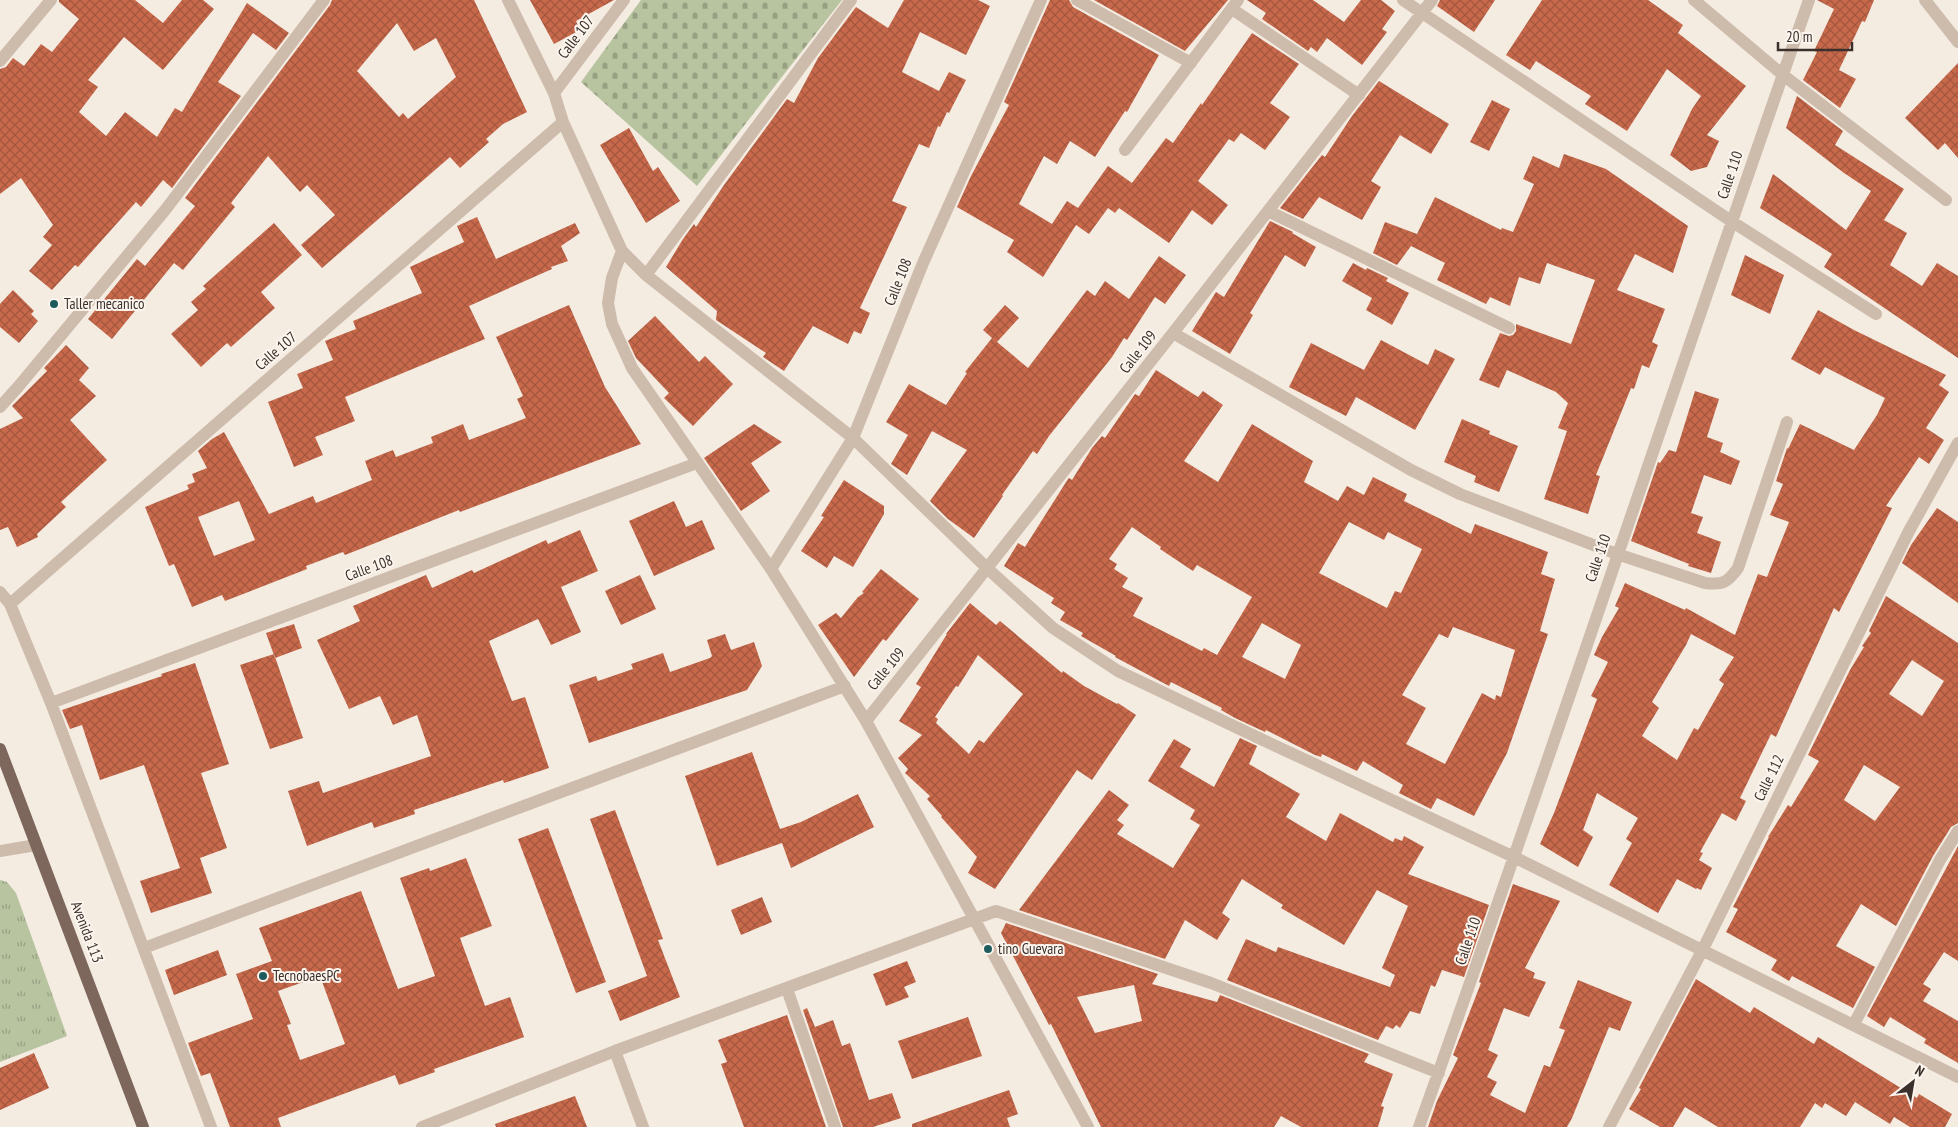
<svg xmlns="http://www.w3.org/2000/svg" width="1958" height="1127" font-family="'PT Sans Narrow',sans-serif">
<defs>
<pattern id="cemetery-stones" width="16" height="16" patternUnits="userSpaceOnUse" patternTransform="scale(1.25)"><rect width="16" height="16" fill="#b8c4a0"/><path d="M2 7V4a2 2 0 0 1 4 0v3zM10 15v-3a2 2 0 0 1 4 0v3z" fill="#97a083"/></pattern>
<pattern id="park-tufts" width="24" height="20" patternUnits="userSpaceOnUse" patternTransform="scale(1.25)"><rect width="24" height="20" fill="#b8c4a0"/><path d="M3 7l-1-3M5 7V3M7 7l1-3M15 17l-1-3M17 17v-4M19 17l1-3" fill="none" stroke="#97a083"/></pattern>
<pattern id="building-cross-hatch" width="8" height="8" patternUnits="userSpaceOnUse" patternTransform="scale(1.25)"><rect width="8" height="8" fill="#c8694b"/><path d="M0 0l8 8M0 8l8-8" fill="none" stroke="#a4573f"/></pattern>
</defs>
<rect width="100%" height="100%" fill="#f4ebe1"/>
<path fill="url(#cemetery-stones)" d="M641,0h201l-145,186 -116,-104z"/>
<path fill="url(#park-tufts)" d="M0,880l7,2 9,11 51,143 -67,26z"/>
<path fill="url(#building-cross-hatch)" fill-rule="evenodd" d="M59,0h76l28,23 19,-23h21l11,9 -51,61 -39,-33 -36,43 10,7 -19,25 27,24 19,-24 32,25 18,-29 7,4 65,-109 42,30 -13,17 -23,-17 -35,49 23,14 -69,92 -9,-8 -22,27 -5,-5 -58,65 -3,-2 -23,25 -23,-19 23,-26 -9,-8 10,-12 -32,-47 -21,16v-125l6,-2 7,-9 11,8 17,-22 11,8 27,-33 -20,-17z
M332,0h142l53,112 -24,12 -17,15 3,3 -29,26 -10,-11 -128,111 -21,-23 34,-30 -28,-30 -7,7 -32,-36 -37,47 4,4 -52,63 -9,-7 -62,76 -24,-20 49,-60 8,7 50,-60 -10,-8 145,-193zM397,23l17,28 22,-13 20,39 -48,42 -5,-6 -4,4 -42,-46z
M530,0h84l-38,21 4,9 -26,14z
M904,0h74l12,6 -24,49 -46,-23 -18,40 37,19 10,-19 17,8 -17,33 -2,-1 -7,15 -2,-1 -9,22 -10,-4 -27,57 15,6 -47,101 10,5 -9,21 -7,-3 -6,13 -35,-18 -29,45 -21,-14 3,-4 -50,-33 1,-9 -51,-44 17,-28 11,-15 2,3 28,-42 63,-86 7,4 24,-45 38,-51 32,21z
M1050,0h19l4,7 86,48 -32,57 -2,-1 -30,46 -25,-16 -13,23 -13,-8 -25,48 33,20 15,-23 11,7 30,-42 24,17 34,-45 7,5 28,-40 1,2 50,-72 47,31 -29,39 20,14 -25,33 -24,-17 -7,9 -5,-3 -31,42 30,24 -16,20 -20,-15 -23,33 -50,-35 -4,5 -7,-5 -19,26 -13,-9 -33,52 -36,-25 7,-12 -57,-33 14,-31 38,-71 -5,-3z
M1094,0h134l-43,51z
M1247,0h66l31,22 17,-22h20l14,11 -13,18 5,3 -25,33 -35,-27 -10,14 -6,-5 -3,4 -46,-32 4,-6z
M1440,0h55l-21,32 -37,-26z
M1542,0h106l35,25 -5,8 68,53 -39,49 12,6 -12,26 -16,4 -21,-16 22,-46 9,-13 -34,-27 -40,62 -42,-27 6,-8 -55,-35 -6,9 -24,-15z
M1817,0h57l-9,22 -3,-1 -23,49 17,9 -16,29 -37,-28 14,-28 -3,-1 20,-42z
M1958,63v95l-13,-15 -7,7 -33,-32z
M1379,81l70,43 -18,30 -31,-19 -29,46 10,6 -19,33 -43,-23 -16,22 -23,-11 42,-53 3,2 27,-41z
M1797,96l46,35 -8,14 69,44 -20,31 23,13 -17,32 32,21 15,-23 21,13v82l-134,-91 8,-13 -72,-46 13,-34 73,56 25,-39 -27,-18 -58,-45z
M1492,100l18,9 -21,42 -19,-9z
M629,128l24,43 5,-4 22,34 -34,22 -46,-78z
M1564,154l42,15 82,57 -15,47 -38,-19 -18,36 48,19 -13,33 6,3 -9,23 -7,-3 -8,24 -3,-1 -35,87 4,1 -12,38 -44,-15 23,-68 -9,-3 10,-25 -12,-11 -49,-22 -8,18 -20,-8 21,-47 9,3 4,-1 3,-4v-7l55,20 24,-64 -48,-17 -7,21 -21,-7 -9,29 -20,-9 -4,7 -49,-24 8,-17 -34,-17 -14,19 -24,-12 12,-31 32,12 18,-37 66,33 1,-2 11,4 21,-48 -11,-5 10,-23 26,12z
M477,217l19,42 79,-36 5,10 -19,13 7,15 -17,6 1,2 -83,37 16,33 -140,58 10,24 -40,16 8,18 -29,12 -26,-65 35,-14 -6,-14 36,-14 -8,-19 31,-12 -3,-8 69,-28 -12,-26 54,-25 -7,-16z
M1270,221l23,11 -1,1 24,14 -11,20 -20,-12 -35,58 3,2 -23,39 -38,-23 24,-39 8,5z
M274,223l28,32 -41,37 14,16 -44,39 -4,-4 -26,24 -30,-33 27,-24 -7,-8 15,-13 -3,-3z
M1745,255l39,20 -14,39 -39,-19z
M1159,256l27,19 -21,29 -10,-7 -28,43 -3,-2 -12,19 -63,79 -12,18 -4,-3 -31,44 1,1 -29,42 -26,-19 -18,-18 37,-51 -35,-19 -25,44 -16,-11 17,-29 -22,-13 23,-38 37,21 21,-32 -2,-1 27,-34 -9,-8 22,-25 14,13 -22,24 31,26 59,-78 8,6 10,-15 24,18z
M1353,263l13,7 1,-2 21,10 -2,3 23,12 -17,32 -26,-15 6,-12 -30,-17z
M13,290l21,21 -3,3 7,7 -19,22 -19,-16v-23z
M569,305l36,82 36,57 -181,68 -1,-2 -114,45 -2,-3 -37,14 1,3 -82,32 -3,-6 -30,12 -18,-43 -5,2 -24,-59 44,-18 -2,-4 8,-3 -3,-8 15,-6 -9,-17 14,-12 12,-7 45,82 44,-18 3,7 56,-23 -7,-19 28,-11 3,7 37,-14 -2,-6 32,-13 6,16 57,-22 -9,-19 6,-3 -27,-59zM239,501l16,39 -41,16 -16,-39z
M1818,310l36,20 92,45 -7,10 10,7 -23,36 18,12 -15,24 -10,-7 -33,49 6,2 -53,104 -5,-4 -58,129 -5,-3 -31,64 6,3 -10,20 -14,-8 -22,39 3,1 -4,7 13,8 -11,22 -4,-2 -1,1 -19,-10 -19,34 -49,-28 23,-42 -6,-4 12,-21 -41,-25 -14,37 10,7 -15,30 -38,-23 14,-31 43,-114 -6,-3 17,-34 -14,-7 8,-18 17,-29 -4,-2 10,-23 60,27 1,-2 49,27 23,-61 9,3 22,-55 -19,-7 13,-31 -7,-3 11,-33 1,1 12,-25 54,26 23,-35 8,-17 -60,-31 -5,8 -29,-16zM1691,634l43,23 -15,23 5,4 -26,46 -4,-2 -17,32 -35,-24 17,-28 -7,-6 34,-57z
M655,316l44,46 6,-6 28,28 -40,42 -29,-28 5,-5 -33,-35 -8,-17z
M1381,340l47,25 7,-16 20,10 -40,71 -59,-33 -10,19 -57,-29 22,-44 53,27z
M66,345l23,23 -10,12 17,16 -26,24 37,40 -46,42 5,5 -29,27 1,3 -21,10 -9,-20 -8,3v-101l23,-11 -11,-12 35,-35 -3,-3z
M1156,370l42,27 5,-6 20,14 -39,56 34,21 34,-58 61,37 -9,21 34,19 9,-15 17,9 9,-18 34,17 -3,7 67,33 4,-10 73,28 -7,22 14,5 -15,52 8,3 -41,119 -33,63 -37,-18 -6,11 -32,-16 4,-8 -40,-24 -6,10 -35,-17 -1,3 -6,-2 -49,-25 -1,2 -30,-14 -14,-8 1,-2 -51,-26 -2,4 -54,-29 1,-1 -35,-20 2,-3 -23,-13 5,-8 -14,-9 3,-5 -50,-32 14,-23 7,4 43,-68 1,-1 3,2 20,-32 10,-12 3,2 30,-44 4,2zM1349,522l35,18 4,-8 34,17 -21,44 -6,-2 -8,17 -68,-35zM1132,527l29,20 -1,2 33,22 4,-6 55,32 -35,58 -13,-7 -2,3 -69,-35 10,-18 -21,-11 6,-9 -14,-9 3,-5 -8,-5zM1262,623l39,22 -16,34 -43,-22zM1453,627l62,23 -14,47 -5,-2 -1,5 -13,-7 -37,71 -39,-20 20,-36 -24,-13 37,-61 9,4z
M1695,391l24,8 -12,38 16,6 -3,9 20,9 -9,24 -27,-10 -13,38 12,4 -6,16 24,9 -10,31 -23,-7 1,-2 -58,-23 27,-79 2,1 9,-13 7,2z
M1462,419l28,12 -1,3 29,12 -19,46 -25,-10 2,-6 -32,-14z
M754,424l28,18 -31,21 19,28 -29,20 -37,-53z
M844,480l40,26v8l-31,53 -19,-11 -7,12 -26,-17 23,-34 -3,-1z
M674,501l12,26 16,-7 13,29 -61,27 -25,-55z
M1937,508l21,14v81l-56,-40 9,-18z
M580,530l18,41 -37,16 20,45 -30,13 -13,-26 -49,22 23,60 13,-4 24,71 -45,15 -1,-3 -89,30 1,4 -41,14 -2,-6 -65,24 -19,-55 31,-10 4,12 108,-37 -14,-41 -24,10 -13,-29 -31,13 -32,-69 43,-19 -7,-15 21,-9 52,-22 6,13 40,-18 2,3 72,-33 2,4z
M881,569l38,30 -33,42 -3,-2 -29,38 -36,-52 18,-12 5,5 17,-21 6,-4 -2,-1z
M640,575l16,34 -35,16 -16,-34z
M1886,596l72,47v180l-7,4 -18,29 -37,70 -35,-22 -25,42 39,21 -22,41 -61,-32 -3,5 -18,-11 6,-10 -51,-28 12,-23 -5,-2 36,-70h-1l20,-32 3,2 28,-46 -11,-6 42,-85 14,-23 -2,-1 9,-13 -2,-2zM1912,660l32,21 -22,35 -33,-22zM1864,765l36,22 -25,34 -31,-21z
M970,603l26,22 4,-4 62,52 1,-2 21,15 33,18 1,-1 18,12 -44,65 -15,-10 -82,119 -27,-16 9,-16 -36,-40 1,-1 -15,-17 3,-3 -25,-23 3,-4 -10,-11 24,-23 -23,-14 22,-34 -5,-3 31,-50h-1zM978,655l45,39 -39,49 -5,-3 -10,14 -33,-31 2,-4 -3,-2 21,-31 2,1z
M294,624l8,24 -27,10 -9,-25z
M725,634l6,16 23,-8 8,24 -15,24 -158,53 -20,-58 27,-9 2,5 35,-12 -2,-5 32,-11 7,19 40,-14 2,-2 -5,-16z
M274,654l29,84 -33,11 -30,-84z
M195,663l34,101 -28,9 26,75 -27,10 12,35 -61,20 -11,-32 40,-13 -36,-103 -44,15 -18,-55 -12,4 -8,-19 100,-34 -1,-2z
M1240,738l17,8 -8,18 51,30 -14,23 40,24 14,-28 53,29 2,-4 7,3 2,-5 20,11 -16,27 81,31 -25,72 -22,-7 -7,17 -4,-2 -11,29 -10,-3 -10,17 -4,-3 -3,4 -7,-3 -8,14 -151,-60 19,-41 30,13 2,-5 112,40 5,-12 -13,-7 26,-62 -31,-16 -33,55 -63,-37 2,-3 -41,-26 -20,34 8,6 -13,21 -32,-20 -20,39 -146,-49 90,-120 20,15 -12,15 7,5 -7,9 56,34 27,-43 -10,-6 5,-9 -47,-29 26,-42 17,10 -11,18 34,20z
M752,752l28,77 21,-7 57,-28 16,33 -83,41 -9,-25 -65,23 -32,-90z
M615,810l48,129 -5,1 22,57 -60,24 -12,-30 39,-15 -57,-157z
M548,828l58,154 -30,11 -58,-154z
M1958,846v115l-14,-9 -21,32 8,5 -8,12 35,20v42l-34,-20 2,-4 -36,-22 -6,10 -17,-11z
M466,858l26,68 -32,12 25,68 25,-9 14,40 -90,32 1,3 -36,13 -4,-10 -117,43 3,9h-51l-20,-54 -9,3 -13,-33 65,-24 -17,-45 36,-13 -13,-33 102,-37 37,98 37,-13 -35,-98 29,-10 1,3zM320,976l25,68 -45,16 -13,-35 4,-1 -13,-33z
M1513,884l47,17 -35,67 10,5 -2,5 13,4 -17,35 -25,-9 -16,42 10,5 -11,22 10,5 -7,13 35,18 19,-48 6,2 15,-37 -6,-2 19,-48 54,22 -12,29 -11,-4 -37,91 -5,9h-139l9,-26 21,-43 -5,-3 28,-72 -2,-1z
M762,897l10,25 -31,13 -10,-25z
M1006,923l152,51 -6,10 65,18 3,-7 149,59 -5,8 29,12 -12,32 3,1 -6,20h-77l-20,-11 -7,11h-173l-50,-103 -2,1 -48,-92zM1134,985l8,36 -47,12 -18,-36z
M218,950l9,25 -53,20 -9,-25z
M907,961l9,21 -12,5 5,10 -23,9 -13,-32z
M1696,979l54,34 4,-6 60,37 4,-7 99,61 2,-4 33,20 -7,13h-35l-16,-10 -4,7 -35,-22 -9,14 -21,-13 -3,5 -7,-5 -15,24h-82l-33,-20 -12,20h-13l-31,-18 12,-20 -2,-1z
M807,1008l8,19 18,-7 9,26 8,-3 19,57 23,-7 9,25 -28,9h-30l-40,-117z
M787,1015l39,112h-82l-23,-63 6,-2 -9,-22z
M968,1017l14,39 -70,23 -14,-38z
M34,1053l15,35 -49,22v-42z
M1009,1090l9,24 -11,4 3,9h-98v-3z
M575,1096l12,31h-91l-1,-3z"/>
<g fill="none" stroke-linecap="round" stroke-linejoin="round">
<path stroke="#cdbbac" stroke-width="12" d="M508,0l46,93 9,29 59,129 24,24 207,163 135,131 65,59 65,43 145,69 251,117 444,220
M1077,0l114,63
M1403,0l328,221 145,93
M1694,0l89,75 163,125
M1925,0l33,42
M1232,9l127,86
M0,61l51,-61
M554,93l70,-93
M1125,150l113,-150
M1268,211l241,117
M622,251l-10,27 -4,25 4,21 20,44 139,201 95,152 222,406
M646,275l205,-275
M1173,333l238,137 49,24 157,60 88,29c18,2 22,0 33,-15l49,-146
M0,407l18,-20 148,-178 158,-209
M771,569l82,-131 70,-175 118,-263
M0,592l10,12 41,99 160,424
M10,604l553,-482
M51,703l646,-240
M866,721l307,-388 259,-333
M0,851l36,-6
M144,948l701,-262
M787,989l48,138
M1854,1024l86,-164 18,-29
M615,1051l28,76
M422,1127l193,-76 381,-140 215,72 228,90
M1419,1127c134,-374 258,-752 390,-1127
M1609,1127l94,-178 206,-418 49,-88"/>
<path stroke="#7d675c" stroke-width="12" d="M0,749l143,378"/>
</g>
<g fill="#1f5a5e" stroke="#fbf5ee" stroke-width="2">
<circle cx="54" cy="304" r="5"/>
<circle cx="988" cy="949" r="5"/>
<circle cx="263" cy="976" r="5"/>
</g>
<g text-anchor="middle" stroke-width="4" stroke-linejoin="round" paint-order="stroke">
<g font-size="15" fill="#3b302b" stroke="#fbf5ee">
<text transform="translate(576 37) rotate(-53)" y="5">Calle 107</text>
<text transform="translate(1730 175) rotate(-71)" y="5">Calle 110</text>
<text transform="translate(898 282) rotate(-68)" y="5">Calle 108</text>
<text transform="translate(276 351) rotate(-41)" y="5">Calle 107</text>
<text transform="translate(1138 352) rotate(-52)" y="5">Calle 109</text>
<text transform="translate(1598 558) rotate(-71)" y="5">Calle 110</text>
<text transform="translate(369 568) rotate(-20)" y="5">Calle 108</text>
<text transform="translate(886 669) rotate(-51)" y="5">Calle 109</text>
<text transform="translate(1769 778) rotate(-64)" y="5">Calle 112</text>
<text transform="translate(87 932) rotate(69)" y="5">Avenida 113</text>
<text transform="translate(1468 941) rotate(-71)" y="5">Calle 110</text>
</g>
<g font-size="15" fill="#3b302b" stroke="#fbf5ee" text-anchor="start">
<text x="64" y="309">Taller mecanico</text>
<text x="998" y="954">tino Guevara</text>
<text x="273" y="981">TecnobaesPC</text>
</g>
</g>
<g transform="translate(1913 1082) rotate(31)" stroke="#fbf5ee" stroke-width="4" paint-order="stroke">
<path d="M0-4L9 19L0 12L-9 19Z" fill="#3b302b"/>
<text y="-8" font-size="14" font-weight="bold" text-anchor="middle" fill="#3b302b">N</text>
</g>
<path d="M1778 42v8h74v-8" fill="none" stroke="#3b302b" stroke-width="2.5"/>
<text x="1786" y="42" font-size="15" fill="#3b302b" stroke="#fbf5ee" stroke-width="4" paint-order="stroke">20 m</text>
</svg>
